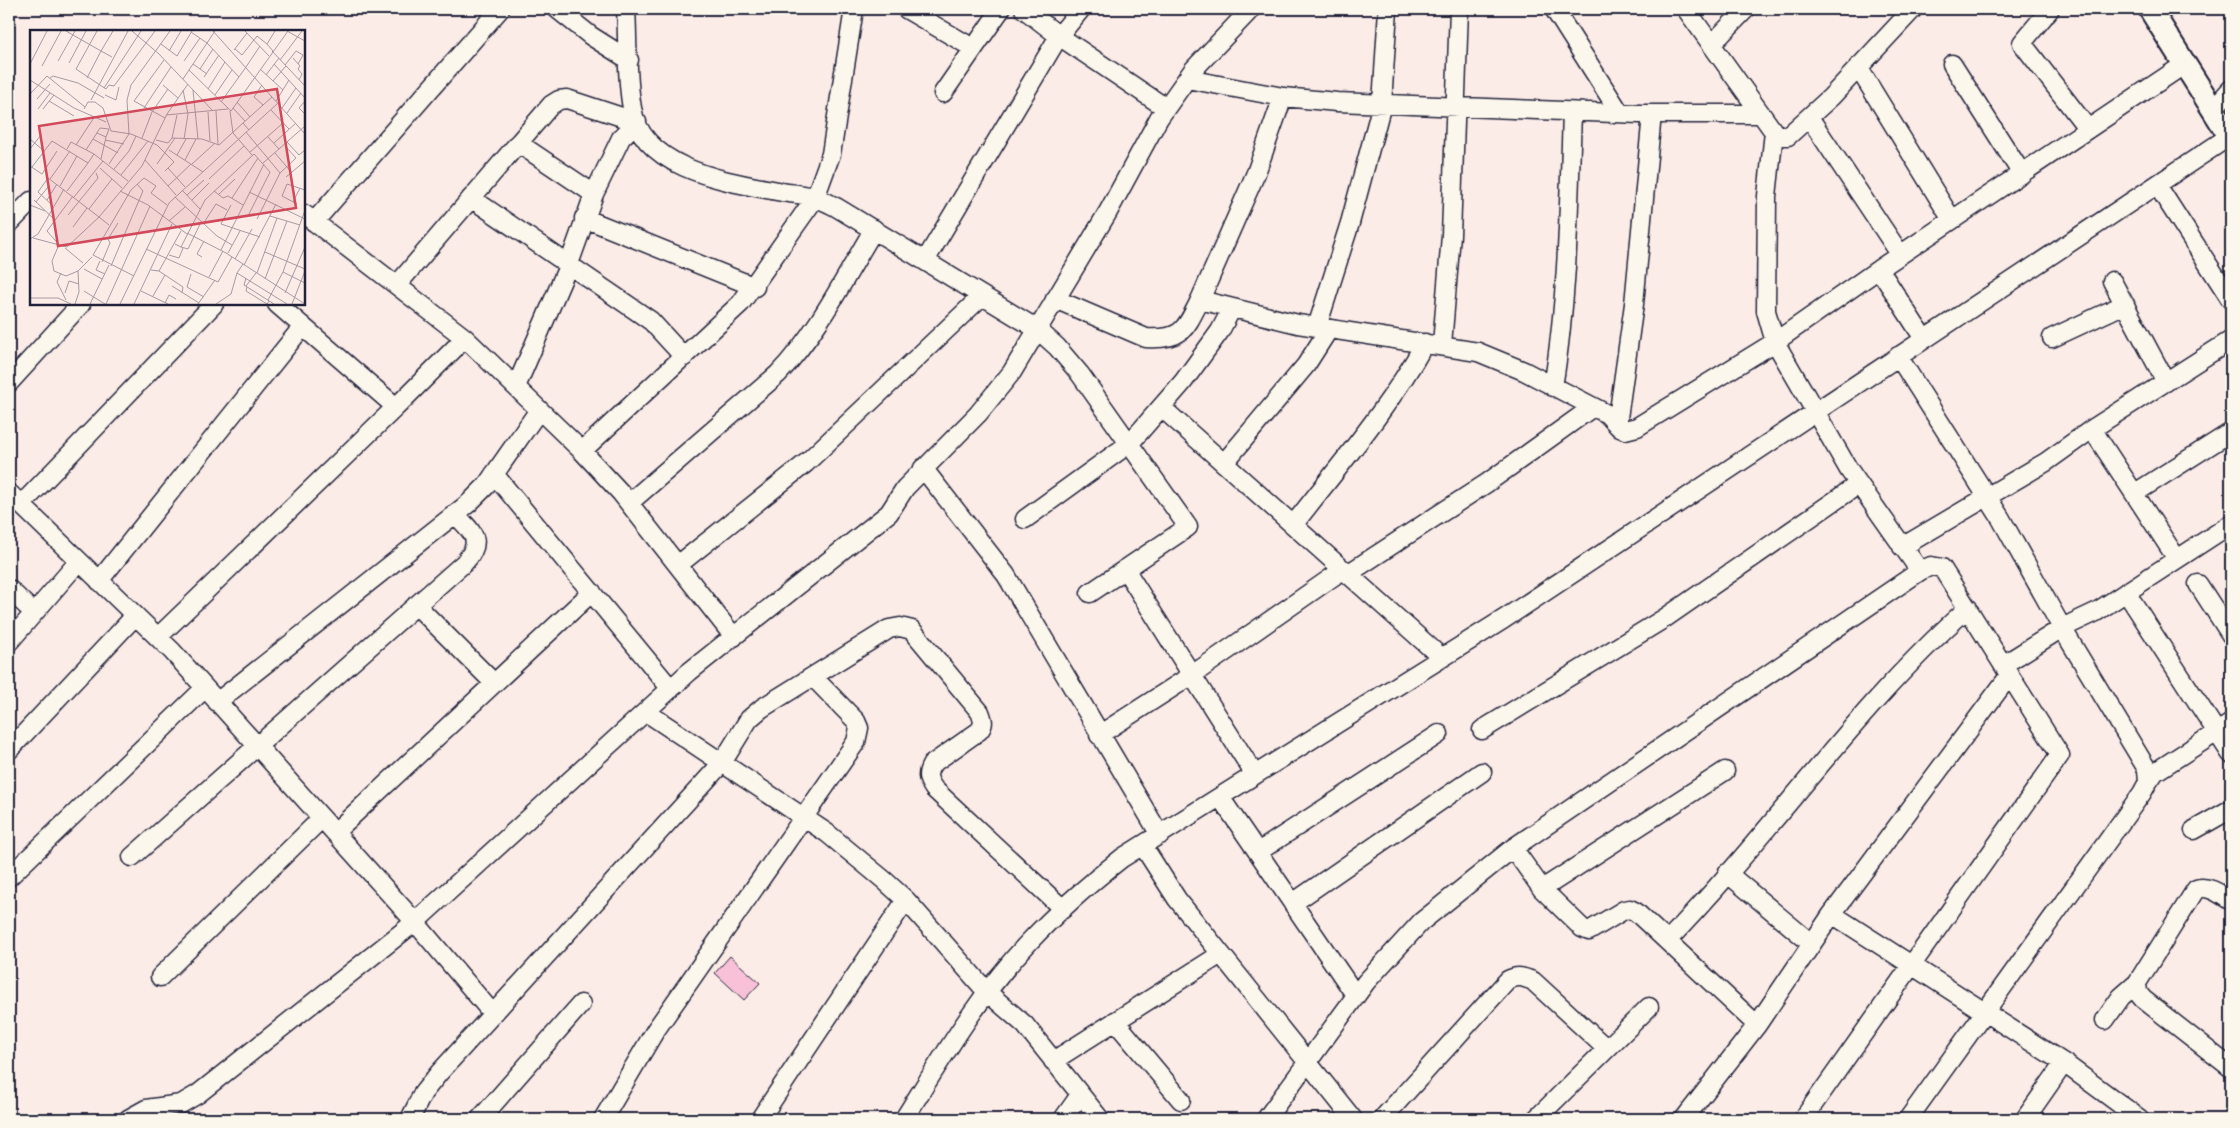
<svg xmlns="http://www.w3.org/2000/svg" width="2240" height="1128" font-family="'Indie Flower',sans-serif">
<rect width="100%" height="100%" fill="#fbece8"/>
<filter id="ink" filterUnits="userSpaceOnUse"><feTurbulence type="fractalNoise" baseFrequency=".02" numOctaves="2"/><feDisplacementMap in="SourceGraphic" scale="10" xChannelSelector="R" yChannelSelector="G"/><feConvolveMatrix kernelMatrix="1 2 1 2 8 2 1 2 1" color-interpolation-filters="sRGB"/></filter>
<g filter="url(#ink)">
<path fill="#f9c1d8" stroke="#22223b" d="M730,956l30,27 -16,17 -29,-27z"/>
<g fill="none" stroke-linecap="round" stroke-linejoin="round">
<defs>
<path id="minor" d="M557,9l34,27 38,24
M626,9c2,32 0,67 6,99 10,63 99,74 150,84 11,2 23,2 33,6 8,2 15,6 21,9l201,122 20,18 23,27 108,153 -98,66
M906,9l67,39
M1024,9l35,27 107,72
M1554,9l66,104
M1686,9l88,123 8,4h6l43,-39 82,-88
M2050,9l-28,34 66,86
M1712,44l34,-35
M1952,64l70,110
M1858,67l94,153
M1187,79l96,18 54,5 303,12h121
M943,93l58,-84
M1283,97l-27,76 -56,127 98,24 180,28 46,19 83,43 13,14 5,2 12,-3 138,-85 104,-73
M2213,109l18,-20
M1809,117l91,137
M1774,132l-7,64 -1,115 9,31 74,128 71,101
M2157,185l74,115
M471,198l167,114 13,9 33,36
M304,214l161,124
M584,218l171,69
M314,222l186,-213
M9,224l22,-23
M925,261l134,-225 22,-27
M2112,281l54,101
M397,285l154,-180 8,-5 8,-1 70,23 -16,16 -27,56
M1055,299l91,39c36,2 39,-8 54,-38
M277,304l119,103 69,-69 117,113 39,42 113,144
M1317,327l33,-104 32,-119 6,-95
M2052,338l73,-34
M1924,339l-45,-70 306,-205
M1442,345l9,-110 8,-226
M1898,356l102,161 62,111 85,141 1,13 -6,11 -234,326
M9,383l72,-79
M516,387l53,-123 25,-70 -76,-51
M1553,387c15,-91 16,-183 19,-275
M1161,407l281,251
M1617,425l17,-121 18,-190
M2092,429l85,130
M582,451l159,-148 74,-105 16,-44 23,-145
M1225,462l81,-97 23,-36
M923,468l83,107 154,260
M494,474l177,215
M9,493l163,158 243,271 274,-250 200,-159 16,-25 73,-74 34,-42 96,-160 51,-94 34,-48 58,-61
M2135,493l96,-61
M629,503l149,-129c40,-42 66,-95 96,-145
M21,505l193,-201
M1025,519l105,-76 53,-61 37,-51 12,-23
M1294,524c45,-58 95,-116 131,-181
M1902,547l144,-85 46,-33 139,-89
M678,565l128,-102 176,-167
M1125,569l130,206
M1349,573l138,-90 106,-76
M99,581l204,-255
M2198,584l33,51
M9,589l25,24
M2126,592l105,162
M416,605l78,78
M158,637l238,-230
M9,642l70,-81
M2003,665l59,-37 34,-16 135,-88
M217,702l252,-199 17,-17 53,-76
M646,712l181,121 57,47 22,20 81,92 38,33 75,94
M1482,730l183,-112 194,-134
M1099,735l93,-60 152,-106
M9,750l126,-134
M2148,782l7,-10 76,-49
M1220,797l136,199
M2194,830l37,-21
M335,832l257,-240
M1143,846l34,53 176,220
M1513,848l29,41 40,39 7,3 35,-21 6,-1 6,3 121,113
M1258,852l181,-118
M132,857l332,-294c21,-23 8,-31 -9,-49
M1727,873l85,71
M9,877l196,-189
M1542,889l183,-118
M2231,901c-11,-7 -22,-16 -35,-12l-59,94 1,10 5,6 88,69
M1293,903l189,-131
M1832,914l232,149 76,56
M1667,941c104,-107 189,-234 301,-333
M160,977l162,-159
M2105,1020l16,-23 16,-14
M1115,1021l66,79
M1053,1061l168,-107
M128,1119l18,-10 35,-5 17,-10 217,-172 78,92
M410,1119l13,-26 16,-20 283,-310 27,-44 13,-11 127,-79 11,-2 12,3 68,82c3,8 5,12 -1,19l-47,33c-6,10 -5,15 2,25l129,120
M480,1119l101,-115
M603,1119l52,-88 201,-289 3,-14 -3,-7 -43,-44
M760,1119l146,-219
M904,1119c38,-61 75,-124 125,-177 29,-31 60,-58 93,-84l382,-239 726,-483
M1063,1119l17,-24
M1266,1119l100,-137 55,-60 92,-74 407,-277 11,-5 11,2 118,187 -257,364
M1382,1119l126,-139c10,-5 15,-3 25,1l74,68
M1536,1119l113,-112
M1684,1119l73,-94 75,-111 177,-238
M2025,1119l39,-56"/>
<path id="tertiary" d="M2150,9l81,129"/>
</defs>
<use href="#minor" stroke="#22223b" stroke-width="21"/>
<use href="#tertiary" stroke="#22223b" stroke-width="26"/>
<use href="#minor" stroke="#fbf7ec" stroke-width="18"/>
<use href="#tertiary" stroke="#fbf7ec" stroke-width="22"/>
</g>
</g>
<g transform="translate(30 30)">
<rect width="275" height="275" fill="#fbece8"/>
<path fill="none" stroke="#a49ba3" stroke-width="1" d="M36,1l35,20 12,-20M67,1l-21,38 30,20 3,-4 5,1 41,-55M102,1l27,23 54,57M183,1l92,103M215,1l24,25M257,1l18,10M161,2l16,11 32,34M131,14l16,12 15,-25M205,19l7,6 15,-19 10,8M204,20l13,-17M139,21l12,-20M242,21l33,35M243,21l-6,-7 8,-13M263,28l7,8 -2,3 4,5 -3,6M134,30l-30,41 31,17M250,30l22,-29M28,31l17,-30M154,31l16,-23M39,33l17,-32M0,34l17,-33M163,34l14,10M244,34l31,34M255,35l11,-14 7,4 -5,9M12,36l19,-35M216,37l14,-21M170,39l13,-20M230,39l23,21M159,40l42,41 57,-80M236,45l13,-17M174,47l15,-22M20,48l3,-2 25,7 26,15M57,48l14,-27 11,6M153,49l32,-48M0,50l44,28 32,14M243,51l13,-15M133,55l15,13M232,55l-8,12 9,8M74,58l37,-57M178,59l17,-27M153,60l5,24 -4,25M163,60l5,49M0,64l17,-18 38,31M75,65l11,5 3,-13M185,65l17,-25M7,69l13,-15M61,70l37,-69M19,71l25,15M246,71l13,-21M275,71l-6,7 6,6M191,72l25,-35M207,72l13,15M114,78l27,-41M203,78l12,13M252,78l14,-20M8,79l12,-16M13,79l11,-14M54,79l4,-7h7l8,6 8,23 20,3 26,11 17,17 -9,9M241,80l18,19M186,81l2,33M200,81l3,22 19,22M178,82l2,29M257,83l14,-20M136,85l62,-6M147,85l-5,23 30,1 17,6 24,-22M219,100l-6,-7 29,-26M216,102l34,41 -23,46M67,103l9,4 -5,22M238,107l11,12M112,108l10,-26 16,-23M0,109l14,12M63,109l25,14M75,110l19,4M126,110l12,3 4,-5M257,112l12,13 6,-5M244,113l22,-20M46,115l19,-29M0,119l11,-14M37,119l4,-7 23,12M56,120l14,-22 9,1 -3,8M139,120l34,22M220,122l33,-29M245,123l17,20M147,125l9,-16M115,130l31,35M155,130l11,-21M233,133l42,-37M79,134l20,-30 -2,-34 4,-15 39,-54M127,134l18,-26M162,134l23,-21M0,136l12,8 15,-23M2,137l20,-26 36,22 6,-9 34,27M70,138l22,20M138,138l17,19M84,139l15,-18 7,-15M250,143l16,-15 -9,-10M91,145l27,-34M256,147l19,-16M20,149l20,-28M179,149l35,-33M30,156l17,-30M138,156l23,-22M152,160l18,19M37,161l21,-28M90,161l28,14 39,29M184,161l9,7 5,-2 15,9M219,162l56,27M157,165l17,-15M188,165l17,-16M44,167l29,-36M145,167l42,39 15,9M202,168l26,-40M4,170l21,20M17,170l10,-16M162,170l17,-17M6,172l12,-15M263,172l7,-14M267,174l-15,-8 5,-12 18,6M0,175l15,6M201,175l-10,19 39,13M23,176l-15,-14 10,-14 51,39 43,-51 25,-52 21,-30M59,179l23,-30M38,185l30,-37 -2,-5M240,186l30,9M139,191l16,-14M173,194l13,-20 11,6M43,197l14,-19M157,203l39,20 79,51M3,208l34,9 32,-30 10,8M0,209l8,-5 26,-45M145,214l6,3 24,-47 49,-46 16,18 -22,44M28,217l-6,14 2,10 12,5 12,-5M31,217l-14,-16 26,-35M151,217l7,2 13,-27M35,218l18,15M116,219l72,33 14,-25M191,220l43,-86M235,222l40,17M198,223l12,-22M139,225l10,3 4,-10M172,227l-5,-3 7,-13M205,229l17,-30M70,231l-4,9 9,4M72,232l8,-19 -2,-4 10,-16M213,234l-6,9 50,31M214,235l32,-61M81,236l32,-75 -6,-7M54,239l18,10M121,240l8,1 24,16 -1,6M129,241l22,-40M253,242l22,11M31,243l-4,9 9,18M227,243l20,-55M161,244l-4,13 17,10M104,246l-41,-21 38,-65 13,-12 12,8 -5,7 16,12M179,247l14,-26M216,248l-2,7 30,19M235,249l22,-58M142,256l27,17M216,256l10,-13M217,257l-1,4 21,13 2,-3M54,261l21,13M111,261l27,13M35,263l4,-12 10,3M255,263l20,-46M123,266l12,-21M0,268h28l13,6M238,270l15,-28 22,-62M135,273l4,-8 7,4M45,274l4,-12 -1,-21 14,-14M60,274l19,-39M76,274l44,-98M90,274l49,-101 109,-100M104,274l38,-80M168,274l17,-24M186,274l15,-10 6,-21M262,274l13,-33"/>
<path fill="#d1495b" fill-opacity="0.15" stroke="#d1495b" stroke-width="2.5" d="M247,59l19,119 -238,38 -19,-120z"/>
<rect width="275" height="275" fill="none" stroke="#22223b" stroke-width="2.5"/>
</g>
<rect width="2240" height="1128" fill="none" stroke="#fbf7ec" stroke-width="30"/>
<rect x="15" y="15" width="2210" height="1098" fill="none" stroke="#22223b" stroke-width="2" filter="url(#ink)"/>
</svg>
